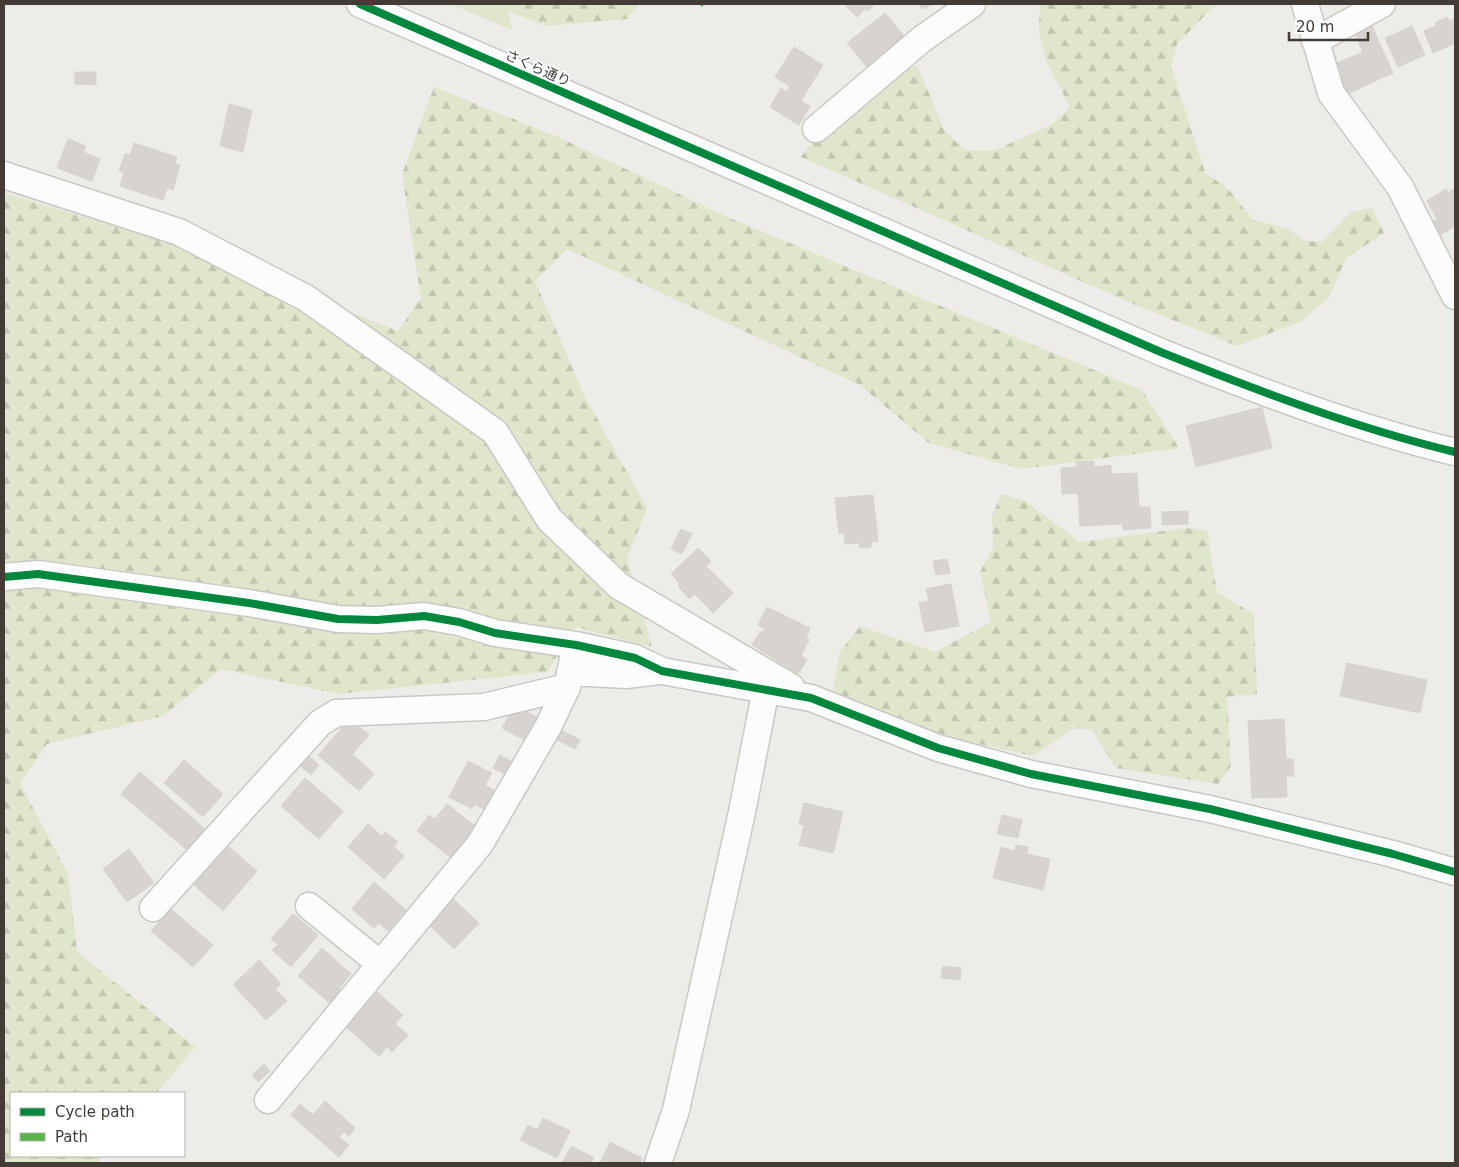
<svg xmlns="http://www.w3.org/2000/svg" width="1459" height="1167" font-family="'DejaVu Sans','Noto Sans JP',sans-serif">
<defs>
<pattern id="forest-firs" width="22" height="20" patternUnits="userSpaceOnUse" patternTransform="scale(1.25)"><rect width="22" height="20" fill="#dfe6cb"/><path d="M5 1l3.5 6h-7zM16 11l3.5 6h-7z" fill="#c1c6af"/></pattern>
</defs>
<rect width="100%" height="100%" fill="#eeece9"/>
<path fill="url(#forest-firs)" d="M490,4h148l-11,15 -82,7z
M1041,4h175l-39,40 -6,23 34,105 24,18 24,30 34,8 16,12 19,2 29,-30 21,-4 12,25 -38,25 -17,39 -27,24 -65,25 -104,-42 -332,-147 8,-11 77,-65 31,-16 28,67 20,18 29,1 58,-27 18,-17c-19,-37 -37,-60 -29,-103z
M434,87l124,50 174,82 410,171 37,58 -158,21 -92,-26 -69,-58 -293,-136 -32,32 49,114 63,113 -20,50 25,89 -77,-20 -28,45 -209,22 -117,-25 -58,47 -116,28 -27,39 48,91 9,78 118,95 -38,46h-146v63h93l-6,7h-94v-970l187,56 207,82 23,-33 -19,-124z
M1001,494l24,7 55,41 106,-14 21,2 10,62 37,22 3,80 -30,3 4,69 -13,18 -102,-16 -24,-38 -17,-2 -43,28 -92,-21 -107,-42 7,-41 20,-26 75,26 56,-30 -11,-50 13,-23 -1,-33z"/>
<path fill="#dfe6cb" d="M451,4h56l5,26z"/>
<path fill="#d6d3d0" stroke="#d6d3cf" d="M844,4h31l-7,7 -3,-2 -8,8z
M919,4h14l-11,5z
M885,13l20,24 -37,31 -21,-25z
M1447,17l2,4 6,-3v25l-22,10 -9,-22 12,-5 -1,-3z
M1372,26l21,47 -46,21 -8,-19 3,-1 -5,-11 26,-11 -8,-18z
M1412,26l13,29 -27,12 -13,-29z
M794,47l29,18 -22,36 9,5 -11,19 -29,-18 11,-19 6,4 3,-6 -15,-9z
M75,72h21v13l-21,-1z
M229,104l23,6 -9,42 -23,-6z
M68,139l18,7 -3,6 17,7 -8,22 -35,-13z
M134,143l43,14 -2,6 5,2 -7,25 -6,-2 -4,12 -43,-14 4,-13 -5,-2 6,-17 5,1z
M1455,188v38l-18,11 -7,-13 7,-5 -10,-18 19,-12 2,4z
M1262,407l10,41 -76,19 -10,-41z
M1094,461v6l17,-2v9l26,-1 2,34h11l1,21 -28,2 -1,-6 -42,2 -2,-33 -16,1 -1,-26 16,-1 -1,-5z
M873,495l5,46 -7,1v5l-11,1 -1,-5 -14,1 -1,-11 -5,1 -4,-36z
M1188,511v13l-26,1v-13z
M681,529l11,5 -10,20 -11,-5z
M698,548l13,13 -5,5 27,27 -20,20 -18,-19 -6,5 -11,-13 2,-2 -9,-10z
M947,559l3,14 -14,2 -3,-14z
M951,584l8,42 -34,6 -6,-29 10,-2 -3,-12z
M767,607l43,21 -4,10 3,2 -8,16 6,4 -9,14 -46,-29 9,-14 2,1 2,-3 -7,-4z
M1347,663l80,17 -7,33 -80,-17z
M513,709l8,4 2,-3 14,7 -13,23 -22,-12z
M350,719l19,16 -17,19 22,20 -15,17 -41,-36z
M1284,719l2,40h7l1,17h-8l1,21 -35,1 -4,-77z
M561,730l19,10 -5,9 -19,-10z
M306,753l13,12 -8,10 -14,-12z
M500,755l14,8 -7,12 -14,-7z
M184,760l39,34 -20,23 -39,-34z
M468,761l24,12 -7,12 12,7 -10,19 -12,-7 -3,5 -23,-12z
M140,772l65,57 -18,21 -66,-56z
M305,778l38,33 -24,28 -38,-33z
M804,803l39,9 -10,41 -34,-8 5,-20 -5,-1z
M447,804l29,23 -25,31 -34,-27 12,-16 6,4z
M1002,815l20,5 -4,18 -21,-4z
M368,824l14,12 3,-4 13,10 -4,5 10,9 -20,23 -36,-32z
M1016,845l12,2 -1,7 23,5 -7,31 -50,-12 8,-31 14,4z
M228,846l29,25 -34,40 -29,-26z
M129,849l25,34 -27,19 -24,-33z
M374,882l32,28 -18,21 -9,-8 -5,5 -22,-19z
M449,895l30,28 -25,26 -29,-28z
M171,909l42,36 -20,22 -42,-36z
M293,914l25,21 -27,32 -19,-17 6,-5 -7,-6z
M322,948l29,26 -12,14 5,3 -12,14 -34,-29z
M259,960l22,24 -6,5 12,12 -21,19 -33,-35z
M943,966l18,2 -1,12 -19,-2z
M377,992l26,23 -8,9 13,11 -16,17 -5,-5 -8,9 -33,-29z
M264,1064l6,7 -12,11 -6,-7z
M325,1101l30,27 -6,8 -5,-4 -5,5 10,8 -10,12 -48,-42 9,-11 13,11z
M543,1118l27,13 -13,27 -37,-18 8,-15 9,5z
M610,1142l32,16 -2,5h-40z
M571,1146l23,12 -3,5 -28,-1z"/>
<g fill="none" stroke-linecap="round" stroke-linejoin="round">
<defs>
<path id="minor" d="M360,4l803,349c96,38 192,75 292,99
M1305,4l26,89 69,94 55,109
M1315,41l67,-37
M816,129l106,-90 50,-35
M4,175l175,57 127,66 189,134 54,87 70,67 172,101
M4,577l34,-3 211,29 89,16 39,1 47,-4 35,6 36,11 81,12 59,13 27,13 149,27 127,50 93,26 179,35 183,45 62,18
M570,672l56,3 33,-4
M309,906l71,58
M153,908l167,-185 16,-10 148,-6 83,-20
M268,1100l212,-256 68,-117 19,-40 9,-42
M658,1163l18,-53 66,-298 24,-123"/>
</defs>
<use href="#minor" stroke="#cac8c5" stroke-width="29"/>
<use href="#minor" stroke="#fcfcfc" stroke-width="26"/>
<path stroke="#57b346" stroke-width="6" stroke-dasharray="12 6" stroke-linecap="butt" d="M700,5l1,-1"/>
<defs>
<path id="cycleway" d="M360,4l803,349c96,38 192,75 292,99
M4,577l34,-3 211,29 89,16 39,1 47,-4 35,6 36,11 81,12 59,13 27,13 149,27 127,50 93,26 179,35 183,45 62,18"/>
</defs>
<use href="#cycleway" stroke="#fff" stroke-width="11"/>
<use href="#cycleway" stroke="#00873e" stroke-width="8"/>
</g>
<g text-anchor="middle" stroke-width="4" stroke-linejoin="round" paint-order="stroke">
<g font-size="14" fill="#433c36" stroke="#fff">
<text transform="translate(538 68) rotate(24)" y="5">さくら通り</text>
</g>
</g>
<rect width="1459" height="1167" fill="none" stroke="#433c36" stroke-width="10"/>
<rect x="10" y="1092" width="175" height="65" fill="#ffffff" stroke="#b4b1af"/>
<rect x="20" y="1108" width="25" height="8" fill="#00873e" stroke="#b4b1af"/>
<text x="55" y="1117" font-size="15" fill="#433c36">Cycle path</text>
<rect x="20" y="1133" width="25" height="8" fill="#57b346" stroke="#b4b1af"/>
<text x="55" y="1142" font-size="15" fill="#433c36">Path</text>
<path d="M1289 32v8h79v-8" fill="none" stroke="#433c36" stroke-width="2.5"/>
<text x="1296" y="32" font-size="15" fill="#433c36" stroke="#ffffff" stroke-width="4" paint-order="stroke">20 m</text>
</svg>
